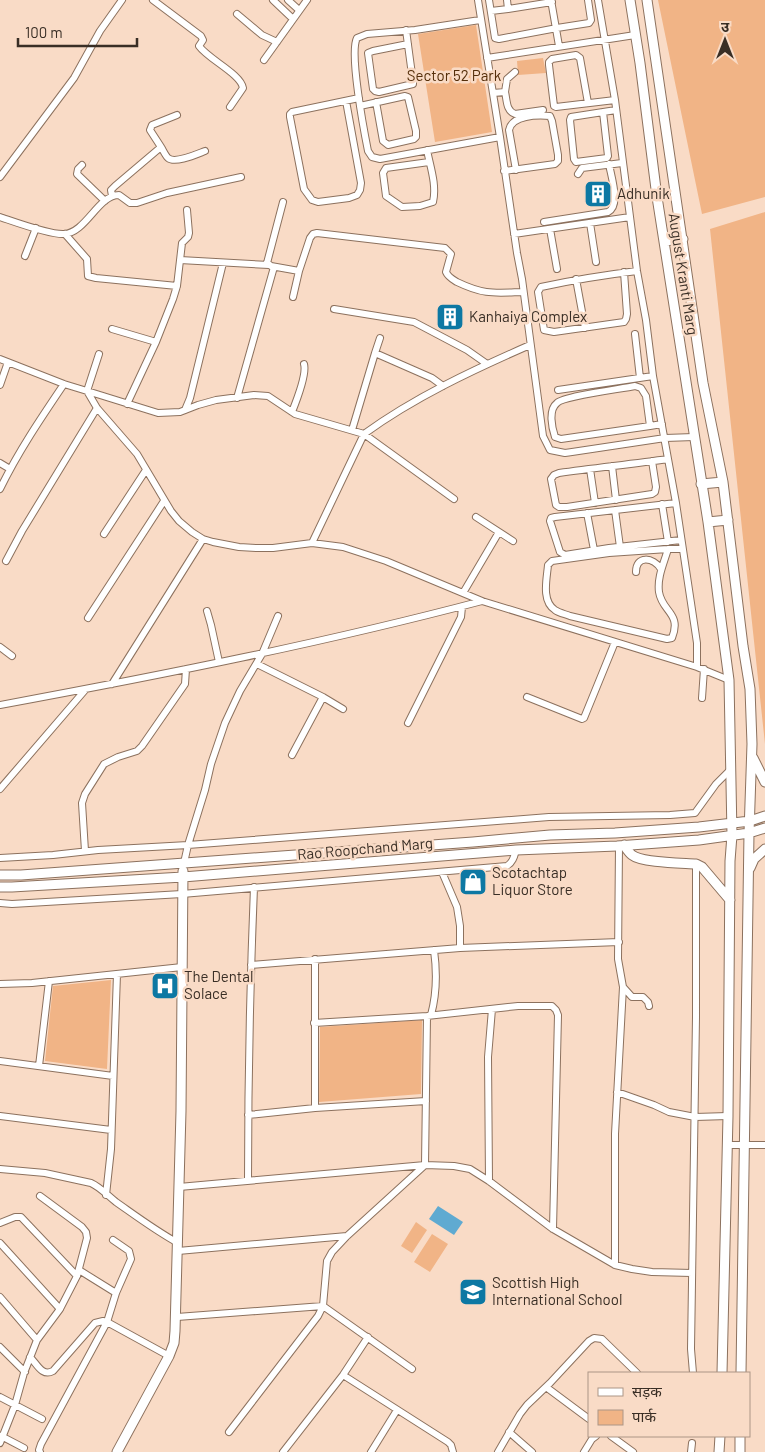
<svg xmlns="http://www.w3.org/2000/svg" width="765" height="1452" font-family="Barlow,'Noto Sans Devanagari',sans-serif">
<rect width="100%" height="100%" fill="#f9dbc6"/>
<path fill="#f1b486" d="M658,0h107v197l-63,17z
M476,25l16,107 -57,10 -17,-108z
M543,58l3,15 -28,2 -1,-14z
M765,212v532l-55,-515z
M111,980l-4,89 -62,-8 8,-75z
M422,1020l-1,74 -102,8 1,-75z
M416,1222l11,8 -15,23 -11,-7z
M432,1234l16,10 -18,28 -16,-10z"/>
<path fill="#5faad1" d="M438,1206l25,16 -9,13 -25,-16z"/>
<g fill="none" stroke-linecap="round" stroke-linejoin="round">
<defs>
<path id="street" d="M153,0l48,36 2,4 -4,6c9,13 42,28 44,42l-13,19
M273,0l20,19
M288,0l11,10
M478,0l22,137 17,116 5,26 21,157 7,14 15,3 7,-1 93,-14 29,-1
M489,0l6,38 4,1 58,-11 32,-5 2,-3 -3,-20
M507,0l1,9 44,-7
M551,0l8,46
M598,0l17,100 22,171 9,49 7,56 23,127 21,140v24
M491,11l17,-2
M237,14l25,21 15,7
M480,20l-65,10 -48,4 -10,4c-8,14 7,93 11,113l4,6 8,2 120,-22
M406,30l7,52v2l-34,8 -4,-1 -2,-2 -5,-36 5,-2 35,-7
M487,58l148,-23
M264,60l43,-60
M505,92l2,-13 8,-7
M493,93l12,-1c2,8 1,19 10,22l28,-4
M346,101l15,82 -1,7 -3,5 -8,3 -31,4 -6,-2 -8,-11 -14,-72v-3l2,-2 67,-14
M588,103l-8,-45 -4,-3 -24,4 -3,3v3l5,41 2,1 59,-7
M360,106l45,-10 3,1 8,34v6l-2,2 -26,6 -5,-4 -7,-39
M603,112l5,44 -1,2 -31,4 -2,-3 -4,-39 1,-3 45,-7
M161,147c2,3 4,8 7,11 7,6 29,-4 37,-7
M427,150c3,16 10,35 6,52l-13,4 -18,1 -16,-11 -3,-23 3,-5 43,-6
M82,165l-4,4 -1,5 28,27
M504,171l51,-7 3,-3v-6l-6,-34 -2,-5c-13,-1 -38,-1 -41,14l7,40
M578,174l4,-6 40,-5
M0,177l74,-99 26,-47 22,-31
M112,196l-1,-6 4,-4 46,-39 -11,-17 2,-5 25,-10
M283,202l-16,61 4,3 28,5
M0,217c15,5 50,18 64,17 22,-1 34,-39 55,-39l11,8h7l30,-10 74,-16
M544,222l64,-10c13,-6 3,-36 1,-48
M590,223l6,39
M550,229l7,40
M65,234l22,25 1,17 8,2 81,8
M514,234l116,-17
M25,256l11,-28
M180,260l89,5
M624,272l3,42 -1,5 -2,3 -70,10 -10,-2 -6,-38 3,-5c32,-7 63,-12 96,-16
M576,279l9,49
M293,297l6,-26 11,-33 3,-4 4,-1 128,15 6,6 -5,18c2,5 6,7 11,10 27,13 37,11 66,10
M334,309l80,13 53,28 20,14
M112,329l44,13
M635,334l5,44
M375,353l5,-15
M99,354l-12,37 71,22 22,-1 18,-7 18,-5 38,-5 14,1 27,18 69,20 90,65
M0,359l64,25 23,7 10,17 40,46 34,57 8,10 13,11 11,7 10,3 26,5 17,1h17l39,-5 31,4 43,14 96,40 215,66 32,13
M0,385l8,-23
M558,390l95,-14
M237,398l37,-131
M127,404l29,-62 17,-43 4,-13 5,-43 6,-6 1,-4 -2,-23
M185,410l5,-12 33,-135
M292,412c4,-10 15,-38 12,-48
M650,426l-4,-30 -5,-8 -6,-2c-14,3 -71,10 -78,17 -9,7 -5,25 -2,34l6,2 89,-13 12,-2
M352,430l23,-77 57,25 11,8
M652,461l4,26 -1,5 -3,2 -85,13h-8l-3,-2 -5,-26 3,-4 5,-2c36,-5 73,-9 109,-14
M0,463l10,6
M612,466l4,34
M590,469l5,34
M0,489c18,-37 41,-71 64,-105
M676,503l-121,14 -4,1 -1,3 10,31 5,3 44,-7 72,-8
M662,504l6,38
M615,510l5,37
M587,513l7,37
M476,517l37,24
M104,534l42,-64
M312,543l52,-109c51,-37 109,-64 166,-89
M668,549c-4,14 -11,28 -9,43 3,20 23,21 13,46l-5,1 -97,-23c-5,-2 -11,-3 -15,-6 -14,-9 -8,-32 -7,-45l4,-4 57,-8 59,-4c4,0 9,0 14,0
M6,561l16,-30 75,-123
M636,572c0,-17 17,-15 25,-3
M463,593l36,-61
M207,611l4,14 8,37
M88,618l76,-117
M0,647l12,9
M257,664l66,33 20,12
M112,684l91,-145
M527,697l55,22 2,-1 31,-76
M702,698l2,-29
M0,705c162,-30 323,-62 482,-104
M408,723l53,-106 1,-10
M292,755l31,-58
M0,789l86,-100
M619,846l-1,113 5,28 9,10h11l5,5 1,4
M85,851l-3,-48 3,-9 19,-30 14,-7 19,-6 5,-5 43,-62 1,-15
M0,858l53,-3 45,-5 90,-5 361,-28 121,-2 25,-2 21,-29 15,-15
M184,863l4,-18 17,-55 6,-26 14,-41 15,-32 22,-37 16,-38
M442,872l15,35 3,19v22
M0,903l12,1 170,-10 325,-28c6,-4 7,-9 9,-16
M315,959v149
M251,965l209,-17 159,-6
M0,984l32,-1 150,-16
M431,1015c6,-22 6,-43 3,-65
M314,1023l113,-7 91,-10h34l4,4 2,5 -5,214
M0,1061l113,15
M39,1066l10,-85
M617,1092l37,13 15,7 26,5 33,-1
M248,1115l67,-7 111,-7
M0,1116l111,14
M728,1145h37
M0,1169l45,4 46,10c9,4 16,12 25,19 20,14 40,29 62,41
M248,1181c0,-98 2,-196 6,-294
M489,1181l-1,-124 4,-48
M179,1187l246,-22 29,1 16,3 19,12 64,48 62,36 17,4 20,3 40,1
M106,1195l5,-46 6,-175
M0,1223l15,-6h6l56,59
M0,1243l60,66
M178,1251l169,-15
M615,1265v-131l8,-147
M79,1270l37,23
M0,1297l37,43
M177,1317l146,-11 89,63
M0,1347l25,25
M30,1357c7,7 12,20 23,14l42,-48 8,-2 4,1 62,34
M693,1373l-2,-24 5,-332v-153
M343,1375l105,67 3,3 2,7
M546,1387l43,32
M0,1397l42,22
M229,1432l89,-116 5,-10 4,-45 5,-9 15,-16 78,-71 2,-149
M509,1432l23,20
M1,1436l23,12
M611,1436l22,16
M0,1443l15,-38 9,-32 13,-33 23,-31 17,-33 10,-38 -1,-6 -4,-5 -42,-31
M40,1452l-1,-2 2,-6 66,-122 9,-29 15,-34 -2,-8 -16,-11
M283,1452l60,-77 25,-38
M371,1452l26,-42
M498,1452l22,-38 7,-9 23,-22 39,-42 5,-3 8,1 35,34
M584,1452l8,-13 4,-3
M691,1452l1,-9"/>
<path id="secondary" d="M630,0l10,63 17,134 51,325 21,158 3,155 -2,26 -2,255 -6,257
M647,0l56,383 20,99 20,164 7,43 2,55 -3,89 -8,540
M664,241l19,-2
M701,484l22,-2
M708,522l20,-2
M753,758l12,24
M624,845c2,3 5,8 8,10 10,8 50,8 64,9l6,3 28,33
M750,868l4,-9 11,-10
M0,875h21l452,-33 77,-7 65,-2 84,-6 51,-6 15,-5
M0,887h12l171,-10 333,-27 101,-4 82,-6 50,-7 16,-5
M117,1452l52,-96 5,-13 1,-12 6,-220 2,-240
M719,1452l1,-16
M740,1452v-16"/>
</defs>
<use href="#street" stroke="#8c715e" stroke-width="8"/>
<use href="#secondary" stroke="#8c715e" stroke-width="11"/>
<use href="#street" stroke="#fff" stroke-width="6"/>
<use href="#secondary" stroke="#fff" stroke-width="9"/>
</g>
<defs>
<symbol id="building-square" viewBox="-11 -11 22 22"><rect x="-9" y="-9" width="18" height="18" rx="4" fill="#0d78a3" stroke="#f9dbc6"/><path d="M-4-6H4V6H1V3H-1V6H-4ZM-2.5-4.3h1.7v1.8h-1.7ZM.8-4.3h1.7v1.8H.8ZM-2.5-1h1.7V.8h-1.7ZM.8-1h1.7V.8H.8Z" fill="#fff"/></symbol>
<symbol id="shop-square" viewBox="-11 -11 22 22"><rect x="-9" y="-9" width="18" height="18" rx="4" fill="#0d78a3" stroke="#f9dbc6"/><path d="M-5-2.5h2.3a2.7 3.5 0 0 1 5.4 0H5L5.5 6h-11ZM-1.5-2.5h3a1.5 2.3 0 0 0-3 0Z" fill="#fff"/></symbol>
<symbol id="hospital-square" viewBox="-11 -11 22 22"><rect x="-9" y="-9" width="18" height="18" rx="4" fill="#0d78a3" stroke="#f9dbc6"/><path d="M-5-5h3v3.5h4V-5h3V5h-3V1.5h-4V5h-3Z" fill="#fff"/></symbol>
<symbol id="school-square" viewBox="-11 -11 22 22"><rect x="-9" y="-9" width="18" height="18" rx="4" fill="#0d78a3" stroke="#f9dbc6"/><path d="M0-5L7-2L0 1L-7-2ZM-4 1L0 2.5L4 1V4Q0 6-4 4Z" fill="#fff"/></symbol>
</defs>
<g fill-rule="evenodd">
<use href="#building-square" x="582" y="178" width="32" height="32"/>
<use href="#building-square" x="434" y="301" width="32" height="32"/>
<use href="#shop-square" x="457" y="866" width="32" height="32"/>
<use href="#hospital-square" x="149" y="970" width="32" height="32"/>
<use href="#school-square" x="457" y="1276" width="32" height="32"/>
</g>
<g text-anchor="middle" stroke-width="5" stroke-linejoin="round" paint-order="stroke">
<g font-size="15" fill="#552e0a" stroke="#f9dbc6">
<text x="454" y="81">Sector 52 Park</text>
</g>
<g font-size="15" fill="#392e25" stroke="#f9dbc6" text-anchor="start">
<text x="617" y="199">Adhunik</text>
<text x="469" y="322">Kanhaiya Complex</text>
<text x="492" y="878">Scotachtap<tspan x="492" dy="17">Liquor Store</tspan></text>
<text x="184" y="982">The Dental<tspan x="184" dy="17">Solace</tspan></text>
<text x="492" y="1288">Scottish High<tspan x="492" dy="17">International School</tspan></text>
</g>
<g font-size="15" fill="#392e25" stroke="#f9dbc6">
<text transform="translate(683 274) rotate(81)" y="5">August Kranti Marg</text>
<text transform="translate(365 849) rotate(-5)" y="5">Rao Roopchand Marg</text>
</g>
</g>
<rect x="588" y="1372" width="162" height="65" fill="#f9dbc6" stroke="#ac9686"/>
<rect x="598" y="1388" width="25" height="8" fill="#ffffff" stroke="#ac9686"/>
<text x="632" y="1397" font-size="15" fill="#392e25">सड़क</text>
<rect x="598" y="1410" width="25" height="15" fill="#f1b486" stroke="#ac9686"/>
<text x="632" y="1422" font-size="15" fill="#392e25">पार्क</text>
<g transform="translate(725 40)" stroke="#f9dbc6" stroke-width="4" paint-order="stroke">
<path d="M0-4L9 19L0 12L-9 19Z" fill="#392e25"/>
<text y="-8" font-size="14" font-weight="bold" text-anchor="middle" fill="#392e25">उ</text>
</g>
<path d="M18 38v8h119v-8" fill="none" stroke="#392e25" stroke-width="2.5"/>
<text x="25" y="38" font-size="15" fill="#392e25" stroke="#f9dbc6" stroke-width="4" paint-order="stroke">100 m</text>
</svg>
